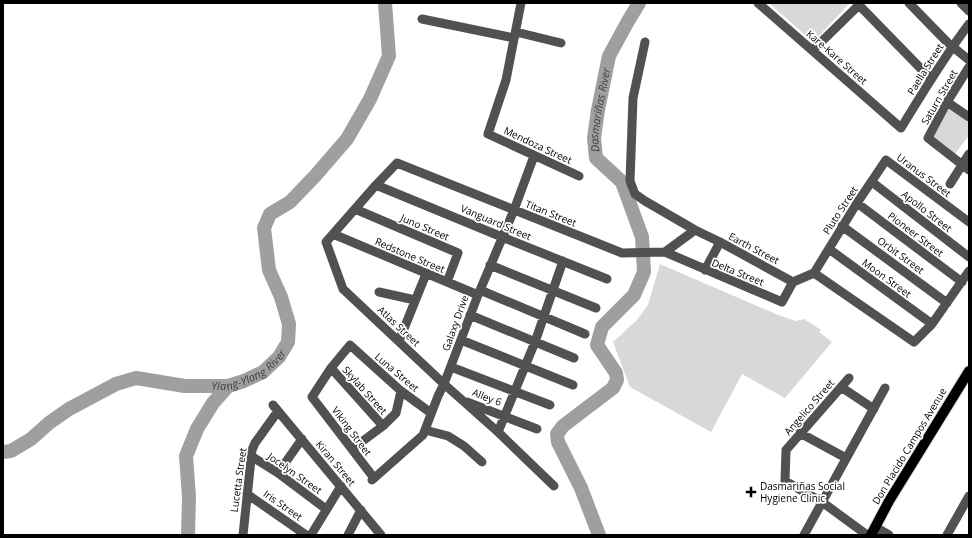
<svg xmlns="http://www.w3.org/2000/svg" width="972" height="538" font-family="'Open Sans',sans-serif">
<rect width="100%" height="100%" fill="#fff"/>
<path fill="#d8d8d8" d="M769,3h81l-37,39z
M949,105l20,13v17l-14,19 -23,-16z
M660,264l118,51 18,6 8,-2 17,11 -2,2 13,10 -47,56 -43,-24 -31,58 -81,-45 -17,-45 24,-22 11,-15z"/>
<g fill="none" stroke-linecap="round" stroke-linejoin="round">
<g stroke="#9f9f9f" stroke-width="14">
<path id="s1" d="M3,452l8,-1 20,-12 18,-16 20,-14 47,-25 20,-6 49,8h43l16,-5 19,-9 16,-15 9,-15 1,-18 -8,-27 -12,-27 -5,-42 6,-14 20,-12 25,-26 32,-37 23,-40 19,-43 -4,-53"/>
<path d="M188,535l1,-38 -3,-41 11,-27 16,-26 15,-17"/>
<path id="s2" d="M599,535l-18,-47 -23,-46 -1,-8 6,-8 50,-38 4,-8 -1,-7 -19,-28 5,-18 32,-32 10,-23 -2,-35 -20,-55 -26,-24 -2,-20 4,-28 11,-54 18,-33 12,-20"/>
</g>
<defs>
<path id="major" d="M871,535l18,-34 80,-130"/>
</defs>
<use href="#major" stroke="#dbdbdb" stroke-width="12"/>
<path stroke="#515151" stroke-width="9" d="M521,3l-15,77 -18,54 91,42
M758,3l143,125c22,-36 43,-71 68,-104
M857,3l74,76
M909,3l39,40 21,17
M961,3l8,8
M422,19l92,19
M516,32l45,11
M645,42l-12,56 -3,83 5,13 10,7 50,29 25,12 73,40 21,-9
M813,50l46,-45
M969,67l-22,35 -19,36 41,32
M947,102l22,15
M872,182l97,75
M950,184l19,-30
M376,185l126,52 105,42
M857,203l105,79
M355,209l103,44 -11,29
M842,226l105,77
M333,234l145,61
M829,249l103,75
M665,252l117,50 11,-20
M490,265l106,43
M705,270l15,-28
M814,273l43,-70 29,-43 83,62
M814,273l100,69 18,-18 37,-53
M480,290l105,44
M379,292l36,8
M470,315l104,43
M461,340l112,45
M399,341l27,-67
M451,367l99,38
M331,368l52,58
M849,378l-63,72 -1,31 37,21 45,33
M841,387l33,22
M467,402l70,27
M273,405l108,130
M425,430l23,6 16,10 18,16
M498,432l37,-90 28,-81
M800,433l46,25
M352,449l31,-23 13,-13 5,-22
M251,456l27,17 48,36
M278,473l24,-34
M374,478l-62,-81 19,-29 19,-23 51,46 30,22
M372,480l51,-45 15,-39 6,-12 34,-89 36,-85 20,-54
M554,486l-56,-54 -54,-48 -101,-95 -17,-47 50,-57 21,-22 225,90 43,-1 30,-22
M247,494l59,41
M875,527l14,8
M243,535l9,-85 3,-7 23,-32
M311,535l30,-49
M348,535l13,-25
M804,535l81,-147
M947,535l22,-39"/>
<use href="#major" stroke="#000" stroke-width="10"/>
</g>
<path fill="#000" stroke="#fff" stroke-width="1.5" d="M749 486h4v4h4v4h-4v4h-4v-4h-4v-4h4z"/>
<g text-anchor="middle" stroke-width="3.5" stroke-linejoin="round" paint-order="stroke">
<g font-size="10" fill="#000" stroke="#fff">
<text transform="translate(837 57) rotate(41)" y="4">Kare-Kare Street</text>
<text transform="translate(925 69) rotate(-58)" y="4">Paella Street</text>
<text transform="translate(939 97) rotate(-60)" y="4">Saturn Street</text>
<text transform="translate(538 145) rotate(25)" y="4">Mendoza Street</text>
<text transform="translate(924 175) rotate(37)" y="4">Uranus Street</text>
<text transform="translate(840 210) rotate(-57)" y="4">Pluto Street</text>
<text transform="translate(927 211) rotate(38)" y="4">Apollo Street</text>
<text transform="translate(551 213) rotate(22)" y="4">Titan Street</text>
<text transform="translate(496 222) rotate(23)" y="4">Vanguard Street</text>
<text transform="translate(425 227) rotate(23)" y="4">Juno Street</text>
<text transform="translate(916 234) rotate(37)" y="4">Pioneer Street</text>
<text transform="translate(754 248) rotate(28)" y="4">Earth Street</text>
<text transform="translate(410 255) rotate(23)" y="4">Redstone Street</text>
<text transform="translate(901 255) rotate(36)" y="4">Orbit Street</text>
<text transform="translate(738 272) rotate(22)" y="4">Delta Street</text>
<text transform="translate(887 278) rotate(36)" y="4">Moon Street</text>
<text transform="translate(455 323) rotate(-70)" y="4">Galaxy Drive</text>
<text transform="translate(399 326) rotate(43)" y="4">Atlas Street</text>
<text transform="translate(397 372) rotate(40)" y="4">Luna Street</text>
<text transform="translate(365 390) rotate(48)" y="4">Skylab Street</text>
<text transform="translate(487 397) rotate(21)" y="4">Alley 6</text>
<text transform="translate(809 407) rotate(-49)" y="4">Angelico Street</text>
<text transform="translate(352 431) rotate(53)" y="4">Viking Street</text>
<text transform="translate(909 446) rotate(-59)" y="4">Don Placido Campos Avenue</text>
<text transform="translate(336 463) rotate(50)" y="4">Kiran Street</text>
<text transform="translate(295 473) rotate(35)" y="4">Jocelyn Street</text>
<text transform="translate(238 480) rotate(-82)" y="4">Lucetta Street</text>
<text transform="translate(283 505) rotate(35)" y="4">Iris Street</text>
</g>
<g font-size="10" fill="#000" stroke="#fff" text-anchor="start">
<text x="760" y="490">Dasmariñas Social<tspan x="760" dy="12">Hygiene Clinic</tspan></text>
</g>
<g font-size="11" font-style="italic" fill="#404040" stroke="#fff">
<text dy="4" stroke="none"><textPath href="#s2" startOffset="499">Dasmariñas River</textPath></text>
<text dy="4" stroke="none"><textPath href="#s1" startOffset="272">Ylang-Ylang River</textPath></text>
</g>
</g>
<rect width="972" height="538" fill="none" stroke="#000000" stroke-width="8"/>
</svg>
